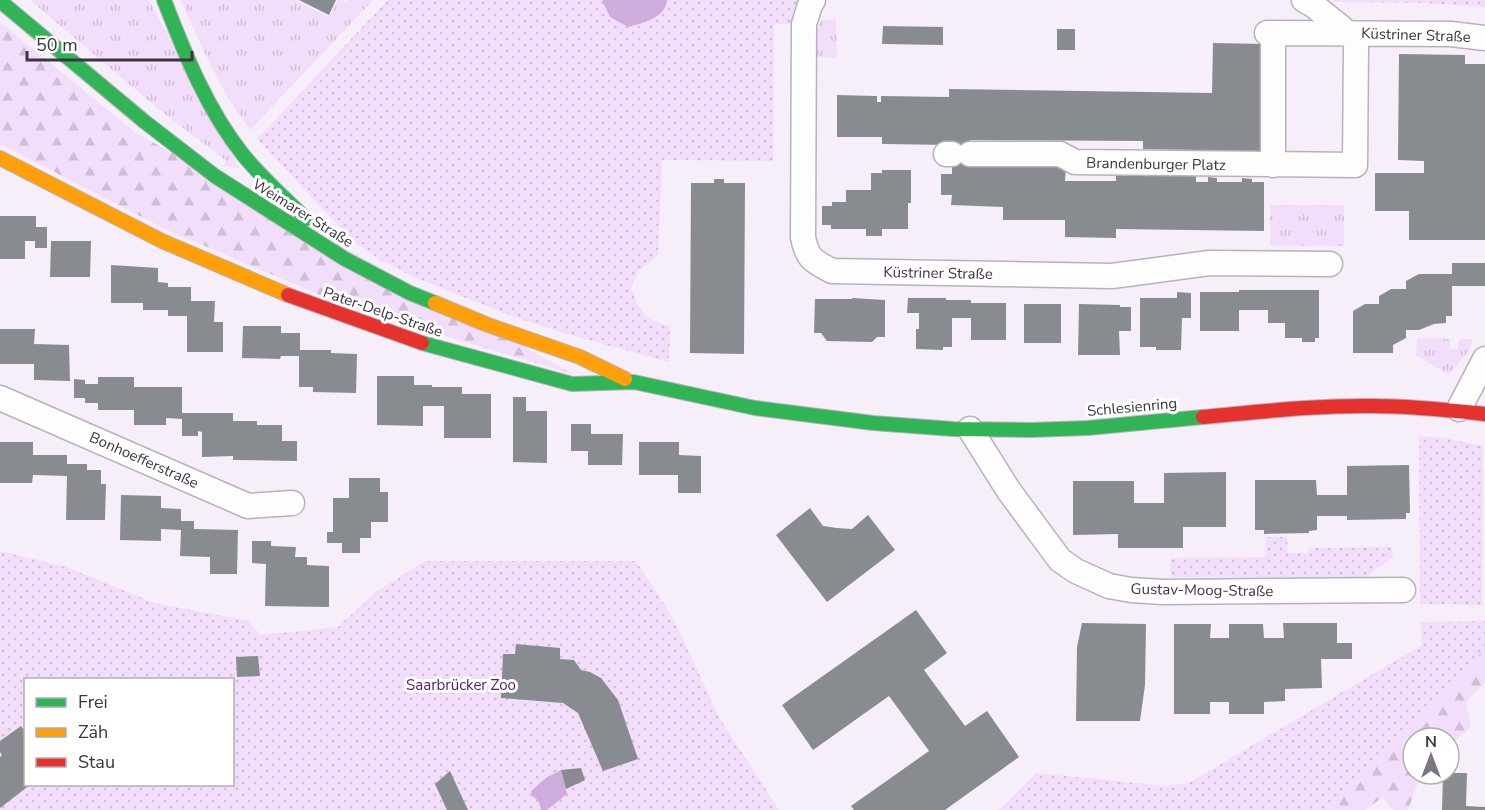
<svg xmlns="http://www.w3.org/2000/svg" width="1485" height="810" font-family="'Nunito Sans',sans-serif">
<defs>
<pattern id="grass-tufts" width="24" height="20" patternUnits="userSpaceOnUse" patternTransform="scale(1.5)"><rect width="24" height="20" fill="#f2ddfa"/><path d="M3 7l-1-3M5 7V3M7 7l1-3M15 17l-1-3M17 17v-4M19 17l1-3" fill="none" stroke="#d0bed7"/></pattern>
<pattern id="forest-firs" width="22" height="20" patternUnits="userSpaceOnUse" patternTransform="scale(1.5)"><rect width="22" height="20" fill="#f2ddfa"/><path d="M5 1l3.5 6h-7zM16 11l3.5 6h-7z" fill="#d0bed7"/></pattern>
<pattern id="park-dots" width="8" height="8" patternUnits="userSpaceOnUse" patternTransform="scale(1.5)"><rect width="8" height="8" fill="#f2ddfa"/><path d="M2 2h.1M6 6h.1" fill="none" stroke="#d0bed7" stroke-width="1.8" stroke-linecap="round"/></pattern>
</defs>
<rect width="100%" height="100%" fill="#f6eff9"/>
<path fill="url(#grass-tufts)" d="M30,0h119l91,169 -17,-3 3,-5 -69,-53z
M181,0h113l35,17 9,-17 9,2 1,-2h25l-123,130c-30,-40 -49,-84 -69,-130z
M836,19l1,39 -20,-1v-27l4,-9z
M1270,205h74v41h-74z
M1417,338l33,1v10h8l1,-10h14l-4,12 -20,24 -33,-20z"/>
<path fill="url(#forest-firs)" d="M0,22l136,111 439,242 -229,-69 -179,-76 -167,-86z
M1485,648v34l-19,20 5,25 -22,19v-8h-36v36h11l-7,11 -9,25h-15l-10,-13 -18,13h-34z"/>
<path fill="url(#park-dots)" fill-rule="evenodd" d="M388,0h410l-7,24h-17l-1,137 -111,-1 -4,95 -19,15 -8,18c9,24 13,32 39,38l-1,36 -99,-27 -56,-18 -98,-39 -36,-18 -28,-20 -95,-101z
M1333,0h152v7l-60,-4 -89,-1z
M1419,436l26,2 38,8 -1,159 -62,-1z
M1266,537h21l1,16h21v-5l83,-1 1,10 -27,20h-195v-19l94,-1z
M0,551l66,16 89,36 93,18 13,14 77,-8 38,-35 49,-31h211l38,59 46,99 59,91h-779zM26,680h206v104h-206z
M1485,621v27l-154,162h-332l37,-37 130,13 23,-3 233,-138 -1,-23z"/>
<path fill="#ceaddc" d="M602,0h65c-2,18 -24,23 -39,27l-18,-10z
M561,770l6,24 -20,16h-6l-2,-9 -7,-5 -1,-5 15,-13z"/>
<path fill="#888c90" d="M299,0h37l-7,15z
M883,26l60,1v18l-61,-1z
M1057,29h18v21h-18z
M1213,43l54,1 6,115h-77v-9l-53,-1v-8l-173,-1v14l96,11 -1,16h51v-7l80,1v7h12v-5l9,1v4h25v-4l10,1v3h12v49l-148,-2v9l-51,-1v-17h-62v-13l-52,-2 1,-10h-11v-21h11v-29l-70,-1v-7h-45v-42l40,1v6h4v-6l68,1v-8l263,4z
M1399,54l66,1v9h20v176h-76v-29h-34v-38h49v-12l-26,-1z
M882,170h29v33h-3v26h-26v7h-16v-7h-35v-4h-9v-19h10v-4h14v-12h25v-17h11z
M714,179h10v4h21l-1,171 -54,-1 1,-170h23z
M0,216h36v11h11v21h-12v-7h-10v18h-25z
M51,241h40l-1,36h-40z
M1452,263h33v23h-33v30h-6v7l-12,1 -15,6h-13v8l-13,7v8h-40v-42l12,-7h14v-8l12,-7h15v-8l13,-7h33z
M111,265l47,3v14l10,1v4h23v14h24l-1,21h9v30h-36v-36h-19v-6h-25v-7h-32z
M1239,290h80v48h-4v4h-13v-4h-17v-15h-17v-13h-29v21h-39v-39h39z
M1177,292l14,1v25h-9l-1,32h-25v-3h-16v-49h37z
M852,298l33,2v37h-8l-5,5 -45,-1 -6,-8h-7l1,-34h37z
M908,298h38v2h25v3h35v37h-35v-22h-19v29h-9v3l-27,-1v-20h3v-16h-12z
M1024,304h37v39h-37z
M1079,304l41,1v2h11v24h-12l1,24h-42z
M243,326h38v7h19v17h31v3l26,1 -1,39 -43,-1v-5h-14v-31h-18l-1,3 -38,-1z
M0,329h35l-1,15 35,1 1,36 -36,-1v-16h-34z
M377,376h37v9h18v2h30v7h29v44h-47v-32h-21v20l-46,-1z
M98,377h36v10h48v26h51v8h24v4h25v16h15v20l-64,-1v-4l-31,1v-25l-4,-1v5h-16v-17l-16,-1v7h-32v-15h-36v-7h-13v-5h-11v-19l11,1v4h13z
M513,397h13v14h21v52l-34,-1z
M571,424h20v10h32l-1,31h-34v-14h-17z
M0,442h33v13h34v9h20v6h14v14h5l-1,36h-39l1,-44 -34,-1 -1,8h-32z
M639,442h40v13l22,1v37h-23v-18h-39z
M1409,465l1,48h-4v6l-59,1v-4h-30v14l-8,1v2l-45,1v-4h-9v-50h61l1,15h30v-29z
M1226,472v55h-43v21h-65v-14l-45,1v-54h61v22h30v-30z
M349,478h31v14h8v30h-17v16h-11v15h-18v-10h-15v-11h6v-34h16z
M121,495l40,1v12l20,1v12h13v8l44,1 -1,44h-27v-17l-30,-1 1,-26 -20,-1v12l-41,-1z
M810,508l13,18 14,2 15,1 16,-14 27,35 -68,52 -51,-67z
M252,541h19v5l25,1 -1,10h12v8l22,1v41l-64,-1 1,-42 -14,-1z
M916,610l31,43 -23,17 41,56 22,-15 32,46 -74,53h-91l-3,-4 78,-55 -40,-55 -76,54 -31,-45z
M1082,623l64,1 -1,61 -5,36h-64l1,-74z
M1283,623h54v20h15v16h-31l1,29 -37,1v12l-21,1v12h-35v-12h-19v12h-36v-90h37l-1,14h19v-14h34l1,14h20z
M516,644l44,4v11l14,1 7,10 9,2 11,6 17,22 20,59 -35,12 -25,-58 -15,-10 -62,-5 2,-44h12z
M258,656l2,20 -23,1 -1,-20z
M21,726l5,7v51h5l-31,24v-51l2,-2 -2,-3v-11z
M581,768l4,12 -19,9 -5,-19z
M450,771l18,39h-21l-12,-26z
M1449,773h18l-1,33 19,1v3h-43l1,-36z"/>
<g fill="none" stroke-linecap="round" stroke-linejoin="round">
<defs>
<path id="street" d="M813,0l-3,5 -6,19 -1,213c4,22 10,24 29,34l280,5 97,-13 121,1
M1304,0l9,5 35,28
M1267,33l184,1 34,4
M1273,44v121
M946,154h6
M970,154h90l15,8 280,3 1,-119
M0,398l248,108 44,-3
M1459,409l26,-50
M970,429l39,62 51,69 16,11 33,15 22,4 32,2 240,-2"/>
<path id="fast" d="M164,0c21,54 43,110 80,156 19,23 41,42 62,63
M0,1l145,121 70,54 130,83 65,34 25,10
M422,343l150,41 62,-2 121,26 118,15 80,6 78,1 57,-2 115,-11"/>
<path id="slow" d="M0,158l162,83 126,54
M435,303l53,22 92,32 45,22"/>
<path id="jam" d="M288,295l134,48
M1203,417c56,-5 114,-12 171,-11 37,0 74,4 111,8"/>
</defs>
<use href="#street" stroke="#b8b1bb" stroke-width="27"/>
<use href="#fast" stroke="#b8b1bb" stroke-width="16"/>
<use href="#slow" stroke="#b8b1bb" stroke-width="16"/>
<use href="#jam" stroke="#b8b1bb" stroke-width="16"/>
<use href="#street" stroke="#fefdfe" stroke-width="24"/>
<use href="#fast" stroke="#30b455" stroke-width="14"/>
<use href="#slow" stroke="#ff9f0a" stroke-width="14"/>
<use href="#jam" stroke="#e5322d" stroke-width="14"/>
</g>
<g text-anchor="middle" stroke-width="6" stroke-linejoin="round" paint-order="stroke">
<g font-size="15" fill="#3c343f" stroke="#fff">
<text transform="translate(1416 35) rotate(2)" y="5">Küstriner Straße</text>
<text transform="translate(1156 164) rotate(1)" y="5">Brandenburger Platz</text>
<text transform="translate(303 213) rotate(32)" y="5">Weimarer Straße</text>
<text transform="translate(938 273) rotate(1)" y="5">Küstriner Straße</text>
<text transform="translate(383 312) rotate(19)" y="5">Pater-Delp-Straße</text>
<text transform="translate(1132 407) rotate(-5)" y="5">Schlesienring</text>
<text transform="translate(144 460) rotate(24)" y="5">Bonhoefferstraße</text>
<text transform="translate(1202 590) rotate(1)" y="5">Gustav-Moog-Straße</text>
</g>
<g font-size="15" fill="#531b66" stroke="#fff">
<text x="461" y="690">Saarbrücker Zoo</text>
</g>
</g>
<rect x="24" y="678" width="210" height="108" fill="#ffffff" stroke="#b1aeb2" stroke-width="1.5"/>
<rect x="36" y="698" width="30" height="9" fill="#30b455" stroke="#b1aeb2" stroke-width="1.5"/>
<text x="78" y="708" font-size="18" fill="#3c343f">Frei</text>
<rect x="36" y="728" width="30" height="9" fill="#ff9f0a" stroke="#b1aeb2" stroke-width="1.5"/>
<text x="78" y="738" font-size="18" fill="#3c343f">Zäh</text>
<rect x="36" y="758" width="30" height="9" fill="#e5322d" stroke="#b1aeb2" stroke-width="1.5"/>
<text x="78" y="768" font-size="18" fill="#3c343f">Stau</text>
<g transform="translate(1431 756)"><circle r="28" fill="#ffffff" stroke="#b1aeb2" stroke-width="1.5"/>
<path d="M0-4.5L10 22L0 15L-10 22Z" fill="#7d7580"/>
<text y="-9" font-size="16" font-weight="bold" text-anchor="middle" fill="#3c343f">N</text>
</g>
<path d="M27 51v9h165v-9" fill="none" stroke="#3c343f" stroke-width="3"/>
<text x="36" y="51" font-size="18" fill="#3c343f" stroke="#ffffff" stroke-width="4.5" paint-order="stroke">50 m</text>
</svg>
